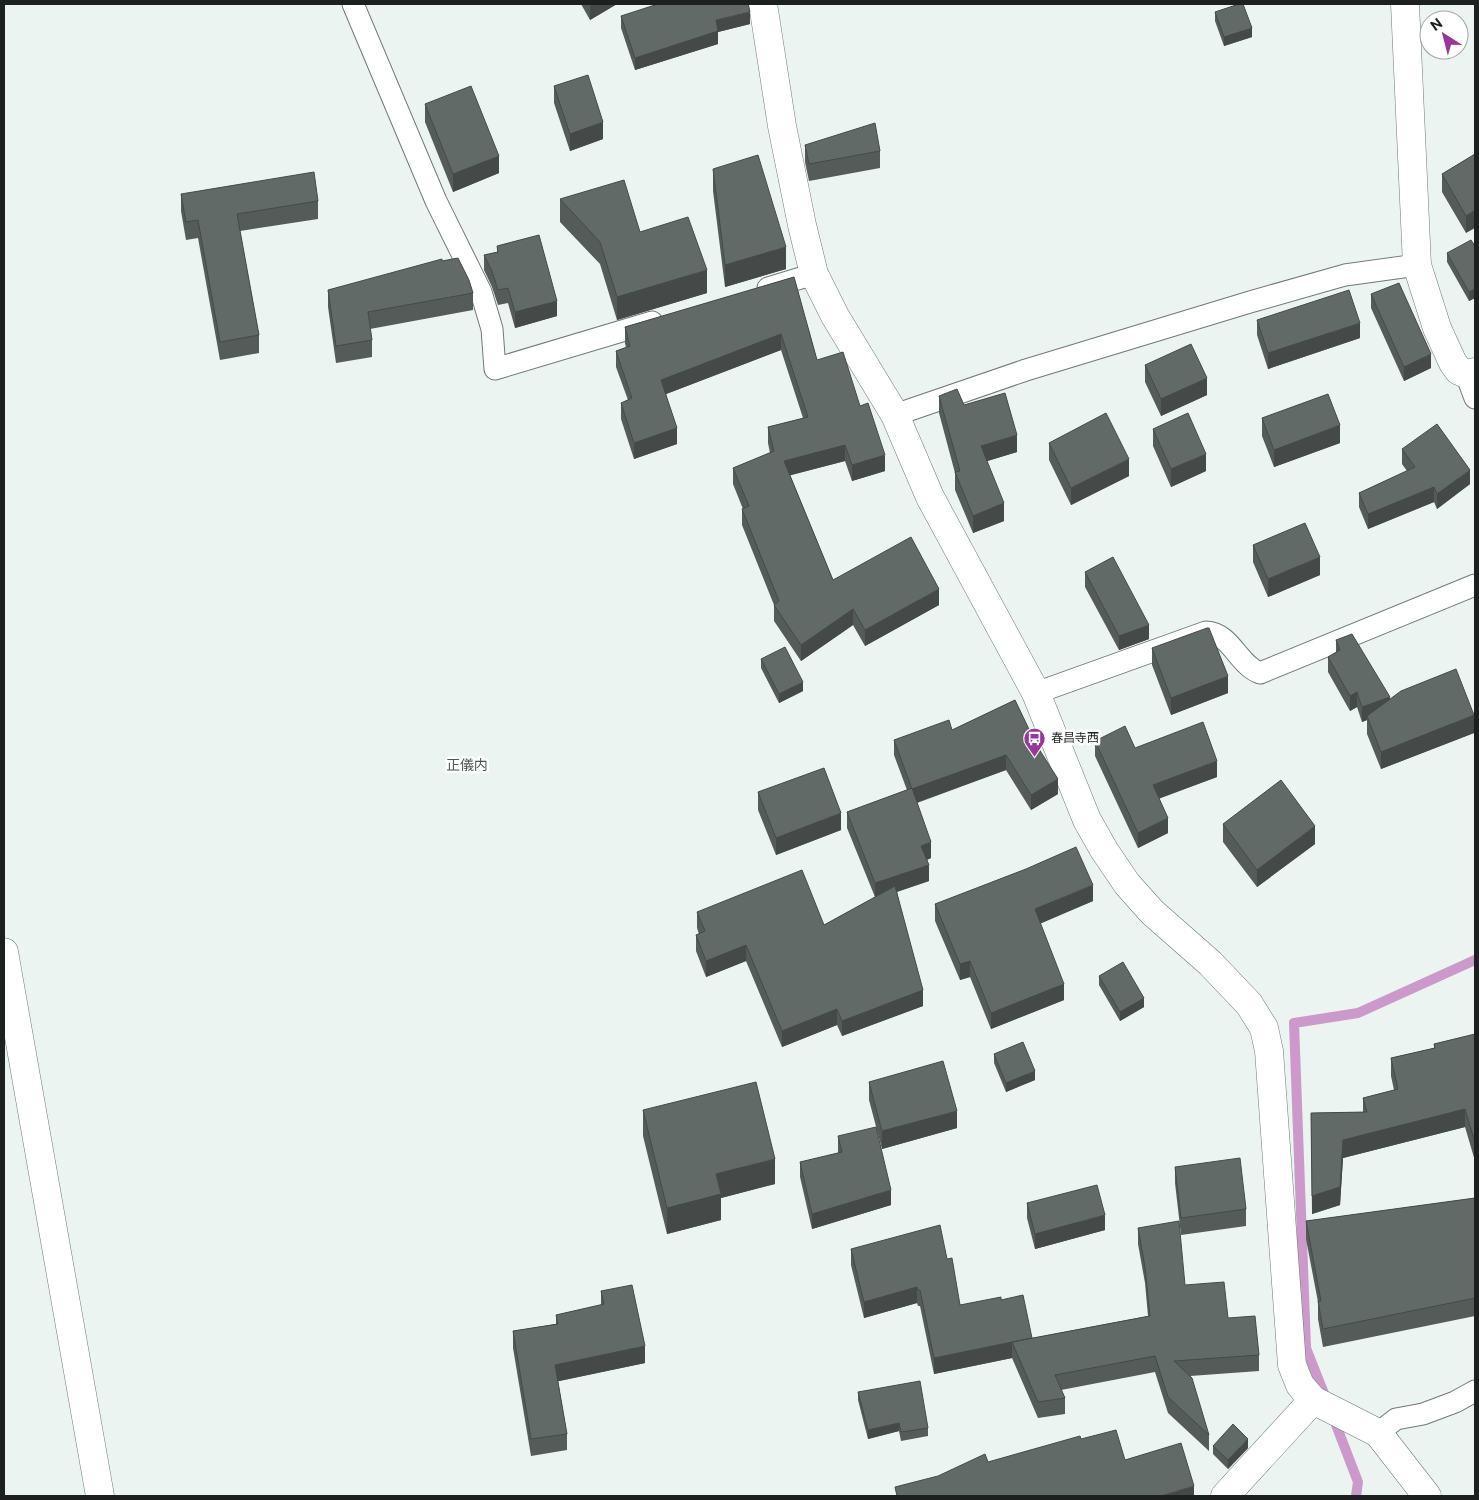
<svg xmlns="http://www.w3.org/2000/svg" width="1479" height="1500" font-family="Commissioner,'Noto Sans JP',sans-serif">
<rect width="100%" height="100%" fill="#ebf4f1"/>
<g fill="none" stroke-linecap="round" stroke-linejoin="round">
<path stroke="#cb99ca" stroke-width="10" d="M1327,1401l-21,-53 -12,-325 64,-10 117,-53
M1333,1417l25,65 -2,14"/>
<defs>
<path id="service" d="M353,4l83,197 45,91 11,37 3,40 157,-47
M768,288l46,-14
M1466,374l9,24
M895,415l131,-45 224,-68 95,-27 72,-10
M1036,693l170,-61c25,1 32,33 54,41l215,-88
M1378,1433l18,-14 27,-5 32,-12 20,-11"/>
<path id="minor" d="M763,4l19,122 20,99 12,49 21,42 60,99 35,82 106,196 51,127 17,30 23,34 25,28 58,51 39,41 15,24 5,23 23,314 8,20 13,15 65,33 49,63
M1405,4l12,261 20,63 16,35 6,8 7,3 9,-2
M4,952l96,544
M1225,1496l88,-96"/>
</defs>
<use href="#service" stroke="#717976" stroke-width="23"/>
<use href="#minor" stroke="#717976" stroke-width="29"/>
<use href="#service" stroke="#fff" stroke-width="21"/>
<use href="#minor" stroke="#fff" stroke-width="28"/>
</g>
<path fill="#545b59" d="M581,4h36l-27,16z
M1215,12l37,25 -28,9 -9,-25z
M621,16l129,8 -32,8v12l-83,26 -14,-42z
M554,86l49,53 -33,12 -16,-48z
M425,104l74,69 -46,19 -28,-70z
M805,145l75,6v17l-71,13 -4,-19z
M1475,154l-9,79 -24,-41v-18z
M713,169l73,100 -61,18 -12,-96z
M181,194l137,7v18l-78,12 19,104v18l-39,7 -22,-122 -12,2 -5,-29z
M560,199l80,33 67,61 -90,27 -17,-56 -40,-42z
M497,246l60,70 -42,12 -7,-25 -10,2 -6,-18 -8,-17v-15l13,-3z
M1475,246v52l-6,3 -22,-39v-9z
M442,261l31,32v17l-103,19 2,11v17l-36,6 -8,-56v-17z
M794,277l23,83 43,46 25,65 -33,10 -7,-20 -55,14 43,105 106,25 -74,41 -12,-21 -52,36 -27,-40v-16l-32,-80v-16h1l-10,-25v-16l37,-15 -2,-10v-16l35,-9 -22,-68 -115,44 11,50 -43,15 -13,-40v-16l7,-3 -12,-33v-16l10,-3 -1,-5v-16z
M1371,294l60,74 -27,13 -33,-73z
M1257,320l103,18 -92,31 -11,-34z
M1145,365l62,30 -46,21 -16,-34z
M939,396l25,9 53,47 -30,9 17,60 -31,12 -18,-43v-17l-16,-60z
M1262,418l78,25 -66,24 -12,-31z
M1153,429l53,42 -35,16 -18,-41z
M1049,443l80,33 -58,29 -22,-45z
M1402,449l68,35 -33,25 -3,-7 -66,27 -9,-22v-14l48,-22 -5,-7z
M1253,545l67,30 -52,22 -15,-35z
M1085,572l64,67 -30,11 -34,-63z
M1336,640l54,59 84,34 -93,36 -14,-35v-14l-5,2 -5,-15 -7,4 -22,-39v-15l8,-5z
M1152,648l76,45 -57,22 -19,-50z
M761,659l42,32 -24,12 -18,-35z
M1015,700l43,94 -27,16 -25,-40 -89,33 14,55 -4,2 2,21 -32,11 26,114 -81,30 -5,-11 -55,22 -36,-86 -40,16 -10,-26v-16l3,-1 -2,-6v-16l127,13 51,-28 -28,-69v-16l60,-22 -13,-35v-15l58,-10z
M1095,741l40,7 82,29 -58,21 9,35 -30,15 -43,-92z
M758,792l83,38 -65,25 -18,-45z
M1223,824l92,20 -58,43 -34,-45z
M1093,901l-53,22 24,77 -73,29 -21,-52 -10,3 -25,-59v-17z
M1099,976l45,31 -24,14 -21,-36z
M1475,1034v127l-10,-34 -122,31 -3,47 -28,9 -1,-101 52,-1v-14l31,-8 -3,-14v-18l43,-10v-4z
M994,1054l41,26 -29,12 -12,-29z
M869,1082l88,46 -75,21 -13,-49z
M643,1110l132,74 -54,14v22l-54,14 -24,-98z
M838,1136l53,69 -79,24 -12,-52v-15l38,-9z
M1175,1167l71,42v17l-65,9 -6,-52z
M1475,1198v118l-152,31 -5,-28v-17l-12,-63v-18z
M1027,1203l78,27 -70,19 -8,-31z
M1138,1228l47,57 43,33 31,37v16l-69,5 19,59v16l-41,-38 -13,-41 -94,18 4,8v16l-27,4 -26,-60 -78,16 -14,-68h-2l-1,-3 -53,15 -13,-53v-16l96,10 13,46 41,-5 31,38 116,-22 -3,-33 -7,-39z
M601,1291l44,72 -87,18 9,53v16l-36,6 -18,-108v-17l43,-7v-9l45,-10z
M858,1392l70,36v8l-27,5 -2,-10 -31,8 -10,-39z
M1213,1446l35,2 -20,21 -15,-15z"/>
<path fill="#454a49" d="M590,4h27l-27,16z
M750,12v12l-32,8v12l-83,26v-12l81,-38z
M1252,28v9l-28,9v-9z
M603,122v17l-33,12v-17z
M499,156v17l-46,19v-18z
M1475,210v18l-9,5v-17z
M786,247v22l-61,18v-22z
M707,270v23l-90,27v-23z
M1475,289v9l-6,3v-9z
M557,301v15l-42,12v-16z
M1360,323v15l-92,31v-16z
M781,334v16l-120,46v-16z
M1431,354v14l-27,13v-14z
M1207,378v17l-46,21v-17z
M1340,425v18l-66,24v-17z
M677,428v16l-43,15v-16z
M1017,435v17l-36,11v-17z
M845,445v16l-61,16v-16z
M1206,454v17l-35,16v-18z
M885,455v16l-33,10v-16z
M1129,459v17l-58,29v-17z
M1470,470v14l-33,25v-15z
M1434,487v15l-66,27v-15z
M1004,503v18l-31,12v-17z
M1320,557v18l-52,22v-18z
M939,589v16l-74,41v-16z
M853,609v16l-52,36v-16z
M1149,625v14l-30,11v-14z
M1228,676v17l-57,22v-17z
M803,682v9l-24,12v-9z
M1357,692v15l-7,4v-15z
M1390,697v15l-23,4v4l-5,2v-15z
M1474,715v18l-93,36v-17z
M1006,755v15l-94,34v-15z
M1217,761v16l-64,24v-16z
M1058,779v15l-27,16v-15z
M841,813v17l-65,25v-17z
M1168,818v15l-30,15v-15z
M1315,826v18l-58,43v-17z
M931,842v16l-10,4v-16z
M929,865v16l-54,18v-16z
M1093,885v16l-58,25v-17z
M746,945v16l-40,16v-16z
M970,961v16l-10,3v-16z
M1064,984v16l-73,29v-16z
M923,990v16l-81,30v-15z
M1144,998v9l-24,14v-9z
M837,1009v16l-55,22v-16z
M1035,1071v9l-29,12v-9z
M1465,1109v18l-122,31 -3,47 -28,9v-18l31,-56z
M957,1111v17l-75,21v-18z
M775,1159v25l-54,14v22l-54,14v-26l49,-34z
M891,1190v15l-79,24v-15z
M1105,1215v15l-70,19v-15z
M917,1287v16l-53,15v-16z
M1012,1342v16l-78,16v-16z
M645,1346v17l-90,19v-17z
M899,1423v8l-31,8v-9z
M1248,1439v9l-20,21v-9z
M1194,1486v10h-33z"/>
<path fill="#626a68" stroke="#454a49" d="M658,4h90l2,8 -34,8 2,11 -83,27 -14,-42z
M1239,4h4l9,24 -28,9 -9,-25z
M588,75l15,47 -33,12 -16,-48z
M471,86l28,70 -46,18 -28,-70z
M875,123l5,28 -71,13 -4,-19z
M1475,154v56l-9,6 -24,-42z
M758,155l28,92 -61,18 -12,-96z
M314,172l4,29 -81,13 22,121 -39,7 -22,-122 -12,2 -5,-28z
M624,180l16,52 48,-15 19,53 -90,27 -17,-55 -40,-43z
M539,235l18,66 -42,11 -7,-24 -10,2 -6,-19 -8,-16 14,-3 -1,-6z
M1471,240l4,6v43l-6,3 -22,-39z
M458,258l11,22 4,13 -105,19 4,28 -36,6 -8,-56 114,-31v2z
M794,277l23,83 26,-8 17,54 8,-3 17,52 -33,10 -7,-20 -61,16 49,119 78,-43 28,52 -74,41 -12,-21 -52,36 -27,-40 5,-4 -37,-92 7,-3 -16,-38 41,-17 -6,-24 40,-10 -27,-83 -120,46 16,48 -43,15 -13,-40 11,-5 -16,-47 14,-5 -5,-19z
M1399,283l32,71 -27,13 -33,-73z
M1349,290l11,33 -92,30 -11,-33z
M1191,344l16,34 -46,21 -16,-34z
M957,389l7,16 41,-12 12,42 -36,11 23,57 -31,13 -18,-44 5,-1 -21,-75z
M1328,394l12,31 -66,25 -12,-32z
M1106,413l23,46 -58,29 -22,-45z
M1188,413l18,41 -35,15 -18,-40z
M1437,424l33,46 -33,24 -3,-7 -66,27 -9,-21 56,-26 -13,-18z
M1305,523l15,34 -52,22 -15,-34z
M1113,557l36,68 -30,11 -34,-64z
M1207,628h2l19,48 -57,22 -19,-50z
M1352,634l38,63 -28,10 -5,-15 -7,4 -22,-39 12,-7 -4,-10z
M785,647l18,35 -24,12 -18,-35z
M1456,669l18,46 -93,37 -14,-36 34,-25z
M1015,700l22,46 21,33 -27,16 -25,-40 -94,34 -18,-49 55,-20 3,10z
M1203,722l14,39 -64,24 15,33 -30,15 -43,-92 30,-15 10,22z
M824,768l17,45 -65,25 -18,-46z
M1281,780l34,46 -58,44 -34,-46z
M912,788l19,54 -10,4 8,19 -54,18 -28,-71z
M1076,847l17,38 -58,24 29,75 -73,29 -21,-52 -10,3 -25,-60 91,-35z
M802,870l22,55 71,-39 28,104 -81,31 -5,-12 -55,22 -36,-86 -40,16 -10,-26 9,-4 -8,-19z
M1123,962l21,36 -24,14 -21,-36z
M1475,1034v109l-10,-34 -122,31 -3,47 -28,9 -1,-83 56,-1 -4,-14 35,-9 -7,-31 44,-10 -1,-4z
M1023,1042l12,29 -29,12 -12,-29z
M943,1061l14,50 -75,20 -13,-49z
M756,1082l19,77 -59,15 5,20 -54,14 -24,-98z
M876,1127l15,63 -79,24 -12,-52 42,-10 -4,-16z
M1240,1158l6,51 -65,9 -6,-51z
M1097,1185l8,30 -70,19 -8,-31z
M1475,1198v100l-152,31 -5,-28h3l-15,-80z
M1179,1221l6,64 39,-3 4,36 27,-2 4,39 -85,6 18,17 17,57 -41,-38 -13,-41 -100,19 10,23 -27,4 -26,-60 138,-26 -5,-49 -7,-39z
M940,1225l7,34 5,-1 8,47 41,-8v3l22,-5 9,43 -98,20 -14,-68h-2l-1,-3 -53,15 -13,-53z
M632,1285l13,61 -90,19 12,69 -36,5 -18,-108 45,-7 -2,-9 48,-11 -3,-13z
M920,1381l8,47 -27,4 -2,-9 -31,7 -10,-38z
M1233,1424l15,15 -20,21 -15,-14z
M1116,1430l9,30 56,-17 13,43 -33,10h-264l-2,-9 43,-11 47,-22 3,8 92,-26 1,3z"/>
<defs>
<symbol id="bus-pin" viewBox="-11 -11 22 30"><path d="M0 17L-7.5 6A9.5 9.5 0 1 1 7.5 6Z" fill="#99369c" stroke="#fff"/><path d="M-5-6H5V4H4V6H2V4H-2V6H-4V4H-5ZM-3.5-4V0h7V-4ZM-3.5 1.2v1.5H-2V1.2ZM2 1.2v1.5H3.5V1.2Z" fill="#fff"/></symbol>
</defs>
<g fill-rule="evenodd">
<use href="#bus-pin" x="1022" y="726" width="25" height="34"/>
</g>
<g text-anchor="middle" stroke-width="5" stroke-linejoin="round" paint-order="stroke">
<g font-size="12" fill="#1c201f" stroke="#fff" text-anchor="start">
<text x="1051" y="742">春昌寺西</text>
</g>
<g font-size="14" fill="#4e5553" stroke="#fff">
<text x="467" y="770">正儀内</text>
</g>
</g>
<rect width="1479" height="1500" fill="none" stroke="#1c201f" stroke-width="10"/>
<g transform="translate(1444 35) rotate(324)"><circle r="24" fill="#ffffff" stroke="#a4a6a5"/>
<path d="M0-4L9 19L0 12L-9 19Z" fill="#99369c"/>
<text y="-8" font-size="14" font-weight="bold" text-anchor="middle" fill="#1c201f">N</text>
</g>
</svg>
